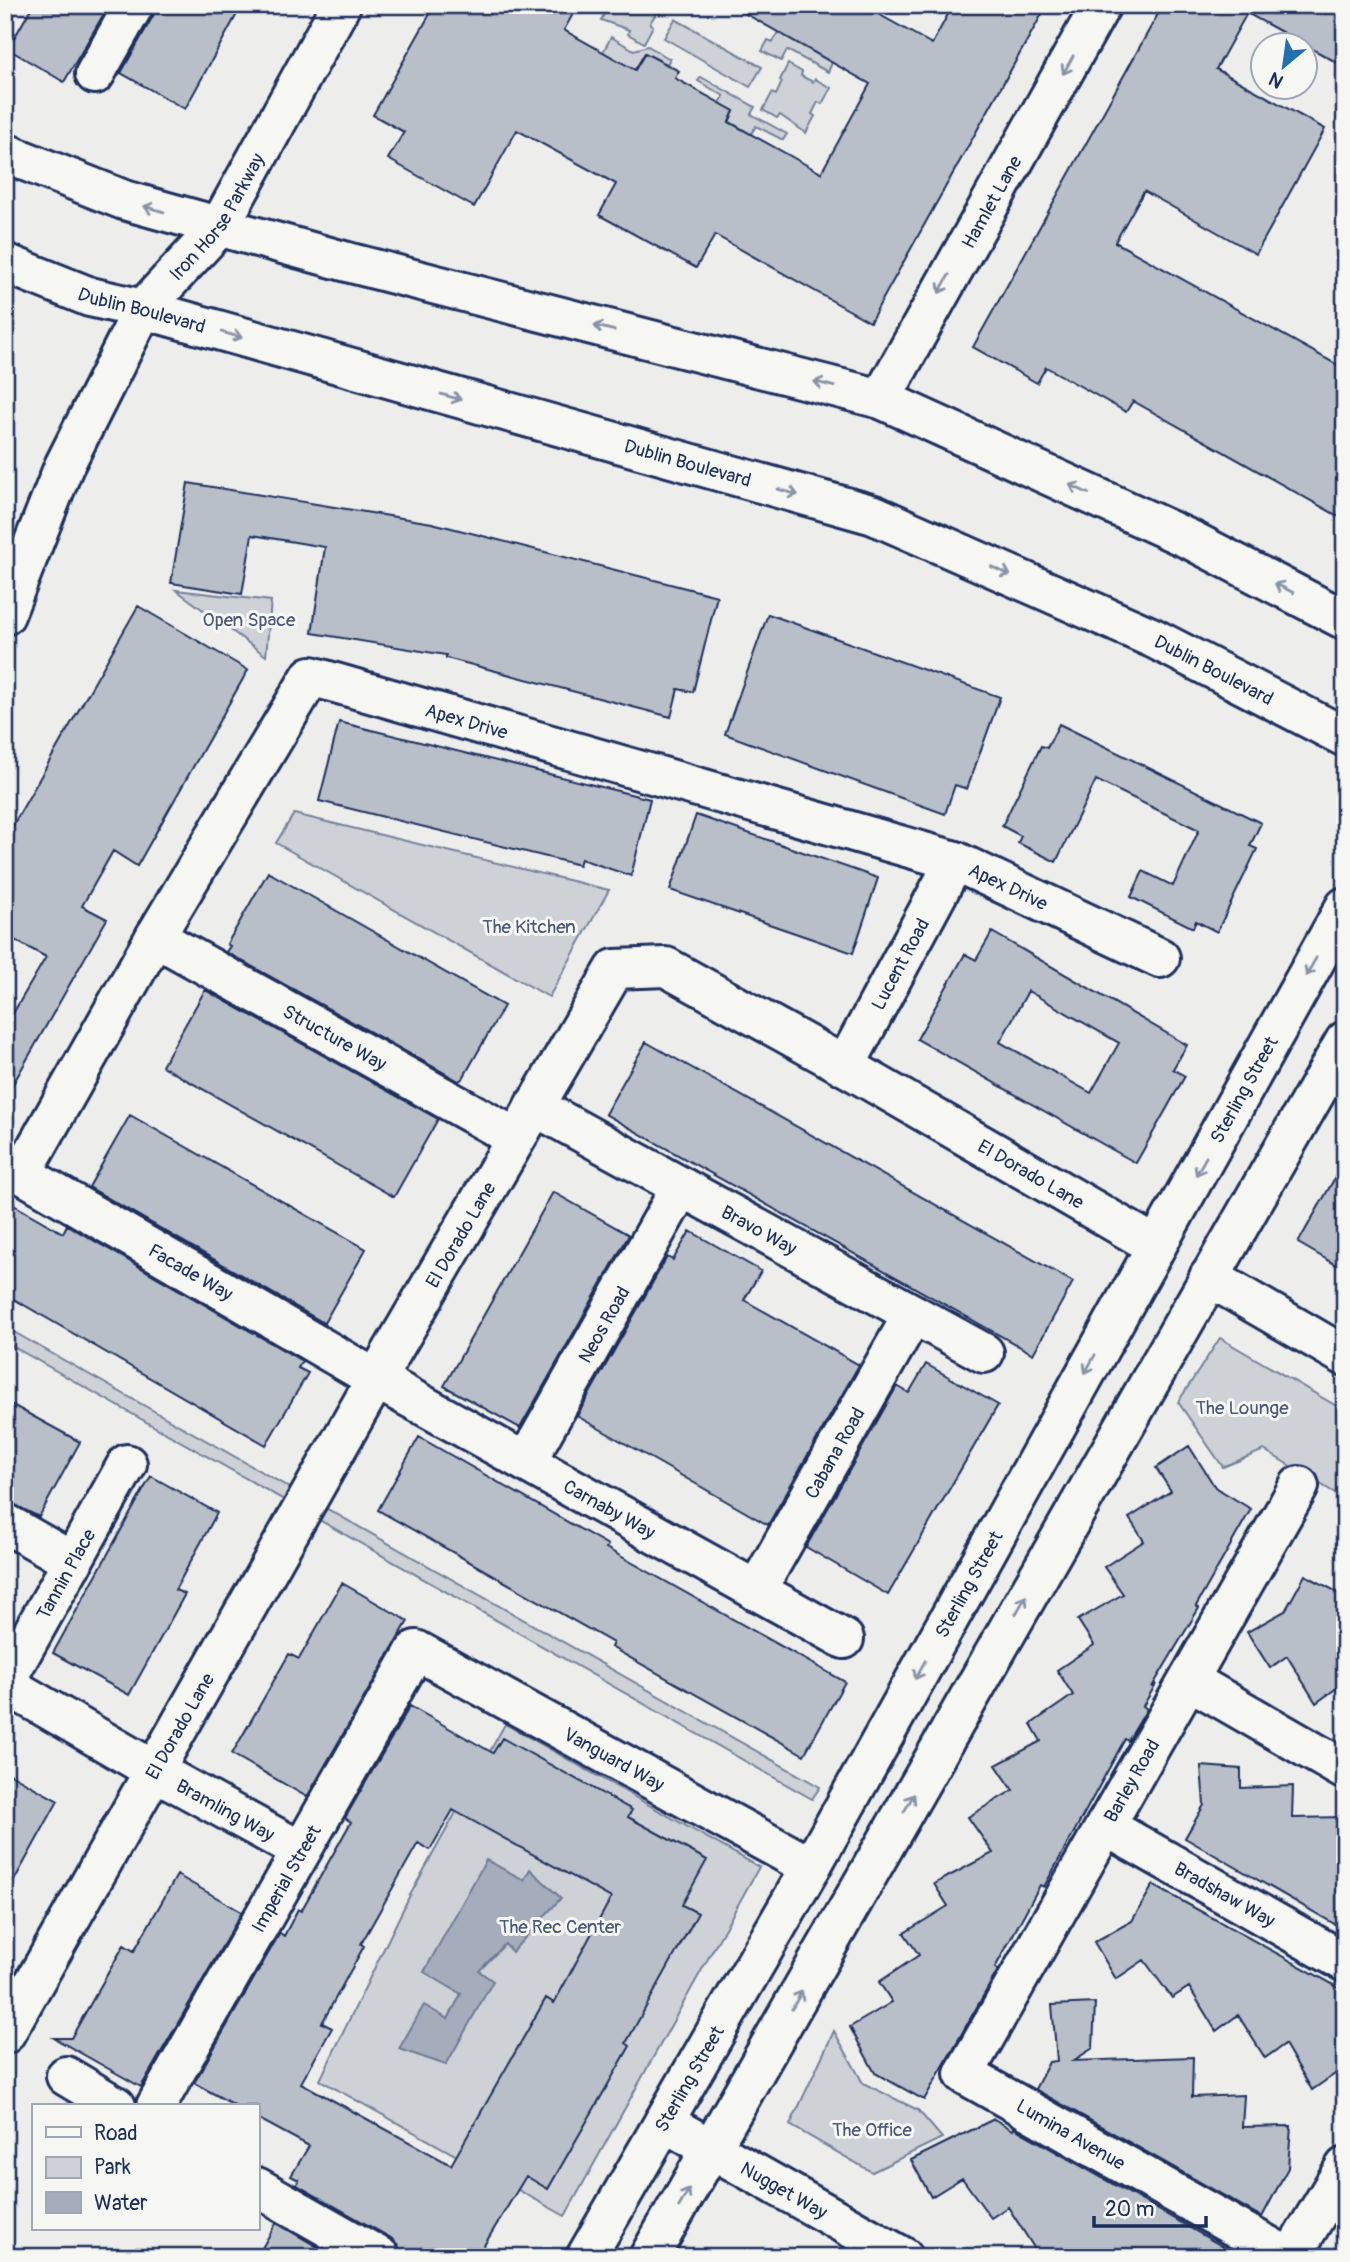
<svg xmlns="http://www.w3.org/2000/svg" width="1350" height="2262" font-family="Pangolin,sans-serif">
<rect width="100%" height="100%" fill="#edeeec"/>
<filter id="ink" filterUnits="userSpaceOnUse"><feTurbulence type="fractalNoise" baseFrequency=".0143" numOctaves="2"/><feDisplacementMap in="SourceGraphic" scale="14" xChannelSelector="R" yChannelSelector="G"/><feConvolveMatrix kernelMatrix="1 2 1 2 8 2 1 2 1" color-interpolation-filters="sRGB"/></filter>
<g filter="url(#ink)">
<path fill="#ced2d7" stroke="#74809a" stroke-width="2" d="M609,5h55l-4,8 -3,-1 -7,11 3,3 -9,17 -16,-9 1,-4 -28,-10z
M675,19l87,48 -12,20 -86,-49z
M778,32l54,31 -4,9 -41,-22 -6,11 -19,-10 6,-11 5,2z
M611,37l23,13 14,-4 22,13 -3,5 -22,-11 -10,17 -32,-18z
M788,64l14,8 -1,4 12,6 2,-3 16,9 -9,16 -4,-2 -6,12 3,2 -9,17 -26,-18 -3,3 -14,-8 9,-17 4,2 6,-13 -2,-2z
M701,77l54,30 -4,7 36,20 -4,6 -27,-14 -5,8 -22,-13 5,-9 -14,-9 4,-7 -26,-15z
M176,590l95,11 -5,55z
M294,814l315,76 -60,107 -273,-154z
M5,1327l815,460 -8,12 -807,-457z
M1220,1338l125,73v88l-81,-49 -41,17 -45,-65z
M505,1724l254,143 -194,349 -245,-136 89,-183z
M834,2031l29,52 55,27 24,28 -70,34 -82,-47z"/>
<path fill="#a5acbc" stroke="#6e7a96" stroke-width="2" d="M486,1860l38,20 6,-11 31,29 -49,54 -7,-8 -26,27 14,10 -47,84 -47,-16 25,-44 24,14 13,-25 -37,-22z"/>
<path fill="#b9bfc8" stroke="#1b2f5e" stroke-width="2" fill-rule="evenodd" d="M33,5h76l-45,77 -56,-33z
M156,5h86l-57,104 -64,-36 32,-57z
M435,5h143l-14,25 71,40 10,-17 34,18 -4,7 59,33 -5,11 92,51 49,-89 -140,-79h132l70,39 21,-39h94l-177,317 -155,-87 -19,33 -97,-53 17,-31 -99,-54 -43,77 -86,-48 16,-27 -31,-17z
M1163,5h182v62l-98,-54 -31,56 109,60 -69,125 -112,-63 -29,51 230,127v151l-212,-119 -7,11 -80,-45 -9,16 -64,-36z
M188,483l244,40 285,73 -24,96 -15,-3 -7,28 -225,-59v-3l-134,-22 13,-86 -73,-12 -10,59 -71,-11z
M138,606l110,64 -111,196 -24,-15 -31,55 25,13 -102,179v-71l41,-70 -41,-22v-96z
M768,614l232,83 -33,92 -12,-4 -10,29 -220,-80z
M339,722l311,77 -19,77 -50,-17 -2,6 -260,-64z
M1059,724l202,99 -11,23 7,3 -40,83 -21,-11 -3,7 -62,-31 12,-26 30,15 26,-56 -103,-50 -40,82 -38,-19 3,-7 -19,-10 39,-80 6,2z
M696,815l182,63 -25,75 -183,-63z
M268,872l236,134 -41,72 -4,3 -233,-129 4,-6 -3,-2z
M992,932l195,113 -14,24 12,7 -49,87 -219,-124 48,-85 11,6zM1028,991l91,52 -28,50 -91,-51z
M205,990l233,129 -44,78 -232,-131z
M646,1042l427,240 -40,72 -428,-240z
M130,1115l236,134 -42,74 -235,-136z
M1345,1160v110l-47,-27z
M553,1192l76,43 -109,193 -76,-42z
M5,1200l58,33 4,-8 235,136 -4,7 10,5 -42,72 -261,-151z
M690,1231l71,40 -17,29 115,65 -91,160 -191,-109 90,-159 6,3z
M926,1364l72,41 -110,190 -82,-48 91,-161 12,7z
M5,1401l75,41 -41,75 -34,-17z
M419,1437l189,108 -2,3 239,134 -41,73 -193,-108 2,-4 -235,-133z
M1189,1446l26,41 36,22 -55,97 3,2 -47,79 4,-3 -13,22 4,3 -19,32 -3,-2 -81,148 -4,-2 -45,83 3,2 -74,130 -49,-27 -25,-46 42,-25 -13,-20 40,-27 -15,-22 44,-27 -14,-22 59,-31 -25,-36 45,-27 -17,-25 45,-24 -10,-17 42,-29 -16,-25 37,-25 -16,-25 45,-26 -19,-27 40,-26 -15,-23 42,-27 -15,-23z
M151,1476l66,37 -42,77 10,4 -56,101 -76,-42z
M1305,1575l40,21v86l-29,21 -29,-47 -17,12 -23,-36 38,-21z
M342,1583l66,38 -101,176 -75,-43 57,-100 10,5z
M410,1706l83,47 9,-15 130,72 -4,7 79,43 -25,45 16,8 -72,130 4,3 -82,143 -22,-13 -49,81h-75l-4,-12 -7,-7 -94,-53 2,-5 -8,-4 18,-30 -52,-28v-12h-21l-42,-23 86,-150 4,3 14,-27 3,2 50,-89 -6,-4zM453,1810l158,88 -57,105 -8,-5 -95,167 -150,-82 31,-55 -10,-5 42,-77 -3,-2 57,-101 12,7z
M1201,1766l40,3v19l52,-2 -1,32 53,-1v113l-160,-92 19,-33z
M5,1771l53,30 -53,96z
M177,1875l65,37 -101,175 -87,-49h17l53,-93 10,6z
M1153,1885l192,106v76l-33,23 -27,-46 -20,14 -27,-43 -22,16 -27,-44 -17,11 -28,-38 -28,19 -22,-37 38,-21z
M1095,2003l-2,45 -20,13 120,-4 -1,40 52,-2 -2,32 49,-1 -3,42 -26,49 -227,-128 14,-27 8,-1 -5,-56z
M994,2119l19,11 1,-2 227,129h-201l-32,-50 -17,11 -29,-40 -31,19 -20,-37z
M276,2223l59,34h-78z"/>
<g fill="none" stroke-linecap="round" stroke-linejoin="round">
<defs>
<g id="street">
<path d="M95,74l39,-69"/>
<path id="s1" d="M881,399l220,-394"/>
<path id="s2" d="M5,615l59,-149 79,-157 76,-82 122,-222"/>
<path id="s3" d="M155,937l361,201"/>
<path id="s4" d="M845,1066l110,-205"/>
<path id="s5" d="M534,1106l450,247"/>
<path id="s6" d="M5,1164l371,215 468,260"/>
<path id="s7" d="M22,1173l133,-236 156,-261 644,185 205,97"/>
<path d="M1209,1277l136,79"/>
<path id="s8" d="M526,1462l155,-275"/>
<path d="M5,1523l68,39"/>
<path id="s9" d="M756,1591l157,-277"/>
<path d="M1189,1680l156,90"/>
<path id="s10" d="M5,1682l122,-218"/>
<path id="s11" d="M5,1684l150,87 146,80"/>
<path id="s12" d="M1105,1826l240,136"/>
<path id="s13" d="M5,2034l371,-655 239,-410 51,-2 179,99 311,180"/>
<path d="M66,2076l50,30"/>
<path id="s14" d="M156,2106l260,-456 395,217"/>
<path id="s15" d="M664,2122l239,135"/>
<path d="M257,2187l123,70"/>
<path id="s16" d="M586,2257l225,-390 534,-960"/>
<path d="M649,2257l696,-1216"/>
<path id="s17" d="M1288,2257l-324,-183 335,-588"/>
<path d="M1291,2257l54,-90"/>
</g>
<g id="primary">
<path d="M5,153l119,47 227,63 530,136 312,142 152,79"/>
<path id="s18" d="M5,263l85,34 53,12 731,206 279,123 192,99"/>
</g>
</defs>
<use href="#street" stroke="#1b2f5e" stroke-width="44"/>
<use href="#primary" stroke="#1b2f5e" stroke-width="44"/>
<use href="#street" stroke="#f6f6f2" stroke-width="38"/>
<use href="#primary" stroke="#f6f6f2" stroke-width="38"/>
</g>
<defs><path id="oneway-shaft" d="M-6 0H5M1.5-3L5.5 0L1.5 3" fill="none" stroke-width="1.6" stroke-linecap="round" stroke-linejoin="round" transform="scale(1.75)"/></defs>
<g stroke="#8892a8">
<use href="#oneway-shaft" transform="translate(1068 65) rotate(119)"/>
<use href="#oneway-shaft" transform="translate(154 209) rotate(-164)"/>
<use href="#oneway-shaft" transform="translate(944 284) rotate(119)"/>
<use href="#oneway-shaft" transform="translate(604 328) rotate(-166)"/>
<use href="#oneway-shaft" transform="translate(232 335) rotate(16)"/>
<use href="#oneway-shaft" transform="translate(824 384) rotate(-166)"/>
<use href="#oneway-shaft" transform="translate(451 397) rotate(16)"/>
<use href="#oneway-shaft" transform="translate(1079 489) rotate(-155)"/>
<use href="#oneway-shaft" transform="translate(788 492) rotate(16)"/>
<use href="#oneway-shaft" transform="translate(1001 571) rotate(24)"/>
<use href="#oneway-shaft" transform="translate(1284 588) rotate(-153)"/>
<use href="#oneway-shaft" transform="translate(1311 967) rotate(119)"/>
<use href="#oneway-shaft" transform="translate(1201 1166) rotate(119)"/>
<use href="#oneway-shaft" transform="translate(1090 1364) rotate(119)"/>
<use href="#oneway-shaft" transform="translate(1021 1605) rotate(-60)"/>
<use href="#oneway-shaft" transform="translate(920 1670) rotate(119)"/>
<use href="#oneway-shaft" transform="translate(909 1803) rotate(-60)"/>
<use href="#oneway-shaft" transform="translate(797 2000) rotate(-60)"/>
<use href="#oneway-shaft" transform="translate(684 2198) rotate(-60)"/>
</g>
</g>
<g text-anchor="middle" stroke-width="6" stroke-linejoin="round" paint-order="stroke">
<g font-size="19" fill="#1b2f5e" stroke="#f6f6f2">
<text dy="7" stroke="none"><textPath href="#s1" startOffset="226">Hamlet Lane</textPath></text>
<text dy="7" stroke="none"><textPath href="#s2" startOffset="455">Iron Horse Parkway</textPath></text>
<text dy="7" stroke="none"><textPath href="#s18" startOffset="145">Dublin Boulevard</textPath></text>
<text dy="7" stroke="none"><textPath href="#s18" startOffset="712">Dublin Boulevard</textPath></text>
<text dy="7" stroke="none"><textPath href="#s18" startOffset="1279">Dublin Boulevard</textPath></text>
<text dy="7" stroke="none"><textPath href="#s7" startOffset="737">Apex Drive</textPath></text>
<text dy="7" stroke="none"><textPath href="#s7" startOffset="1304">Apex Drive</textPath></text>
<text dy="7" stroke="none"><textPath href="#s4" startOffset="116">Lucent Road</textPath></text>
<text dy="7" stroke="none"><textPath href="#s3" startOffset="206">Structure Way</textPath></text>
<text dy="7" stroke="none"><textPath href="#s16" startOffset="1340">Sterling Street</textPath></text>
<text dy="7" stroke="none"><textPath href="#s13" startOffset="1698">El Dorado Lane</textPath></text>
<text dy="7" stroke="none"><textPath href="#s5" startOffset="257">Bravo Way</textPath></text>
<text dy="7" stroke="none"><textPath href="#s13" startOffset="920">El Dorado Lane</textPath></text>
<text dy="7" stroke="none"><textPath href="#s6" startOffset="215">Facade Way</textPath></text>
<text dy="7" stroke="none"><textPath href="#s8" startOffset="158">Neos Road</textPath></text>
<text dy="7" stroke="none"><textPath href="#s9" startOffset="159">Cabana Road</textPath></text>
<text dy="7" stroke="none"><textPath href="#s6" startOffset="696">Carnaby Way</textPath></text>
<text dy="7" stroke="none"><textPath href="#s10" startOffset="124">Tannin Place</textPath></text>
<text dy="7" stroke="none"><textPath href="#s16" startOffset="774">Sterling Street</textPath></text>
<text dy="7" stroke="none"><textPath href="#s13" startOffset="354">El Dorado Lane</textPath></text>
<text dy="7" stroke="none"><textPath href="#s14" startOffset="751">Vanguard Way</textPath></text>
<text dy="7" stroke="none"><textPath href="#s17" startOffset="710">Barley Road</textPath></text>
<text dy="7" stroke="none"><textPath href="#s11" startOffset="254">Bramling Way</textPath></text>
<text dy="7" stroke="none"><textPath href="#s14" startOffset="262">Imperial Street</textPath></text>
<text dy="7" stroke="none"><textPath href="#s12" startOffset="138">Bradshaw Way</textPath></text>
<text dy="7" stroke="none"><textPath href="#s16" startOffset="206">Sterling Street</textPath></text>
<text transform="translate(1071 2134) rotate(30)" y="7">Lumina Avenue</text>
<text dy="7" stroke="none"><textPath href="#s15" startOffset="138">Nugget Way</textPath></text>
</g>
<g font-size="19" fill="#48587c" stroke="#f6f6f2">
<text x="249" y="626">Open Space</text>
<text x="529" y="933">The Kitchen</text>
<text x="1242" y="1414">The Lounge</text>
<text x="560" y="1933">The Rec Center</text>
<text x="872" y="2136">The Office</text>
</g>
</g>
<rect width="1350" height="2262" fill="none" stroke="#f6f6f2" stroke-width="28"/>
<rect x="14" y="14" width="1322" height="2234" fill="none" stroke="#1b2f5e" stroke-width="2.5" filter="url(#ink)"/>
<rect x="32" y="2104" width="228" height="126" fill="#f6f6f2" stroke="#9ea6b7" stroke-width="2"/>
<rect x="46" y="2127" width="35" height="10" fill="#f6f6f2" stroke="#9ea6b7" stroke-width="2"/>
<text x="94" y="2140" font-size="21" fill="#1b2f5e">Road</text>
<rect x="46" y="2157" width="35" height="21" fill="#ced2d7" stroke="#9ea6b7" stroke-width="2"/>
<text x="94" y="2174" font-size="21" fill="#1b2f5e">Park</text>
<rect x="46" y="2192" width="35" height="21" fill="#a5acbc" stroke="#9ea6b7" stroke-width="2"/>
<text x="94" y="2210" font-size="21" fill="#1b2f5e">Water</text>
<g transform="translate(1284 66) rotate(209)"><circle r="33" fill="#f6f6f2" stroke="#9ea6b7" stroke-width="2"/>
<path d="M0-5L12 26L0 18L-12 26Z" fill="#1f6fb2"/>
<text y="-10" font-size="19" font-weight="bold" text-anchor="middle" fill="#1b2f5e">N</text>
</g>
<path d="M1094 2216v10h112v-10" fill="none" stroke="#1b2f5e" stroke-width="3.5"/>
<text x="1105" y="2216" font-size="21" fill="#1b2f5e" stroke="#f6f6f2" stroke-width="5" paint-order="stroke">20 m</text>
</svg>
